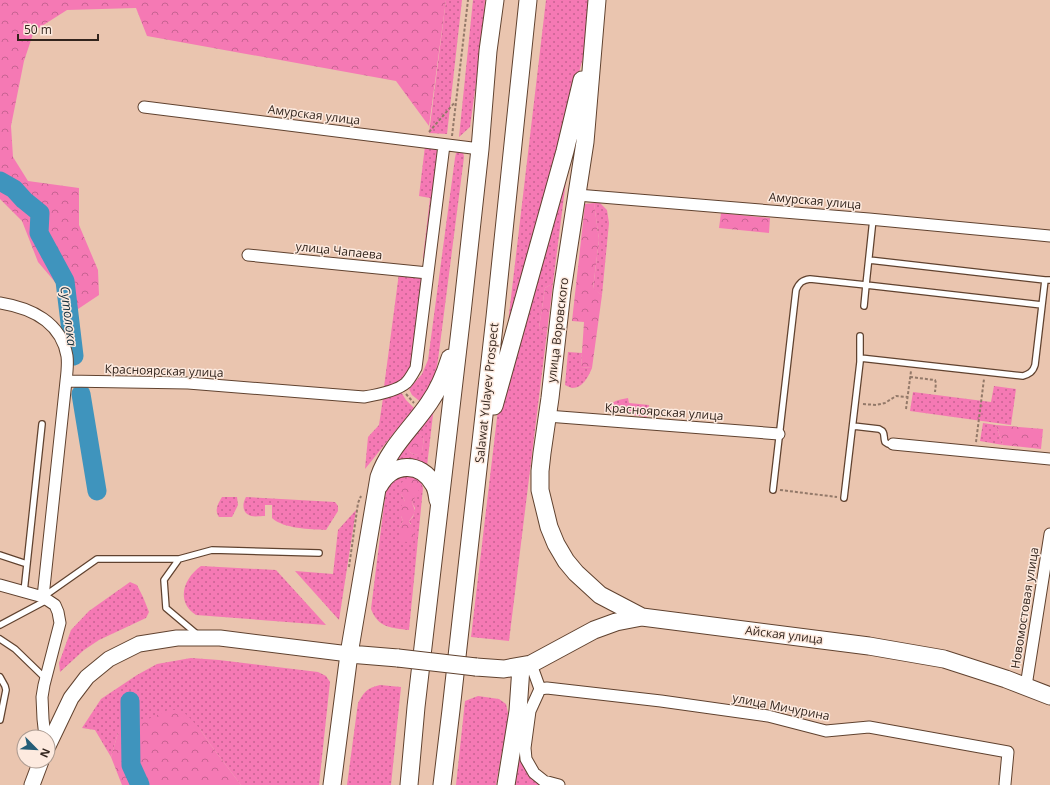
<svg xmlns="http://www.w3.org/2000/svg" width="1050" height="785" font-family="'Open Sans',sans-serif">
<defs>
<pattern id="green-dots" width="8" height="8" patternUnits="userSpaceOnUse"><rect width="8" height="8" fill="#f579b4"/><path d="M2 2h.1M6 6h.1" fill="none" stroke="#c76392" stroke-width="1.8" stroke-linecap="round"/></pattern>
<pattern id="forest-crowns" width="20" height="18" patternUnits="userSpaceOnUse"><rect width="20" height="18" fill="#f579b4"/><path d="M2 6a3 3 0 1 1 6 0M12 15a3 3 0 1 1 6 0" fill="none" stroke="#c76392"/></pattern>
</defs>
<rect width="100%" height="100%" fill="#eac5af"/>
<path fill="url(#green-dots)" fill-rule="evenodd" d="M446,0h16l-15,134 -18,-1z
M473,0h12l-3,38 -12,89 -11,10z
M546,0h46l-7,51 -77,272z
M425,146l17,2 -15,111 -4,-1 7,-60 -11,-2z
M460,152h3l1,5 -26,203 -3,16 -13,27 -10,-8 -3,-6 13,-15 6,-14 27,-202 1,-5z
M568,165l-15,118 -8,5 -6,40 8,4 -38,309 -38,-4 28,-236z
M594,203h6l7,7 2,13 -7,72 -9,-6 6,-49z
M399,273l25,2 -11,92 -14,17 -15,3z
M568,352l14,1 -1,14 11,1c-4,9 -9,20 -20,20 -3,-1 -5,-2 -7,-3z
M994,386l22,3 -5,36 -101,-14 3,-19 78,10z
M401,392l5,8 8,8 -49,61 3,-32 11,-12 4,-27z
M628,398l1,5 20,2 -2,12 -43,-6c4,-9 14,-11 24,-13z
M431,405l3,1 -7,60c-7,1 -13,-5 -20,-6 -4,-1 -9,1 -13,2l-3,-1 1,-4zM415,434l5,1 4,3 -2,14 -6,3 -5,-2 -4,-5 5,-12z
M983,423l13,2 7,20 -23,-4z
M394,474l24,2 -17,18 4,7 -4,15 2,5 -4,7 12,-4 -2,-3 4,-4 2,-9 -3,-5 2,-4 6,-21 3,10 -14,142c-17,-2 -31,-2 -38,-21l16,-128z
M222,497h15l1,8 -6,12h-13c-5,-7 -1,-13 3,-20z
M246,497l89,5 3,4v5l-12,19c-16,-1 -42,-1 -54,-12v-13h-7v11c-4,0 -10,1 -14,0 -9,-3 -9,-12 -5,-19z
M356,510l-17,110 -44,-49 38,3 5,-44z
M201,566l75,4 50,55 -130,-10c-21,-14 -12,-37 5,-49z
M130,582l7,3 6,12 6,15 -3,6 -47,22 -15,10 -24,22 -1,-9 12,-33 18,-19z
M191,658l28,2 99,12 8,4 4,6 -11,103h-78l-31,-41 -10,-15 -82,4 -7,24 -16,-27 -13,-2 19,-29 36,-24 20,-11z
M380,685l21,2 -10,98h-44l11,-82c6,-11 9,-15 22,-18z
M478,696l21,3 7,5 2,9 -1,11 -11,61h-40l9,-84z
M522,740l19,45h-28z"/>
<path fill="url(#forest-crowns)" d="M0,0h446l-17,126 -33,-45 -249,-45 -11,-28 -69,2 -33,21 -10,30 -13,65 2,31 15,24 51,7v37l19,45 1,25 -21,14 -40,-47 -16,-41 -22,-22z
M594,203l5,37 -6,48 9,7 -10,73 -11,-1 3,-45 -12,-1 13,-117z
M721,213l49,5 -1,15 -50,-5z
M553,283l-6,49 -8,-4 6,-40z
M996,425l47,4 -2,20 -38,-4z
M415,434l5,1 4,2 -2,16 -6,2 -5,-2 -4,-5 5,-12z
M418,476l2,2 -1,12 -7,13c4,8 3,11 -3,18l5,12 -2,7 -6,2 -7,-3v-11l4,-7 -2,-5 -2,-7 6,-8 -4,-7 -2,-8c6,-8 9,-9 19,-10z
M168,710h11l8,5 13,14 10,15 31,41h-119l-11,-28 7,-24z"/>
<g fill="none" stroke-linecap="round" stroke-linejoin="round">
<path stroke="#3f94bd" stroke-width="19" d="M0,181l14,8 10,11 16,13 -1,20 26,48 9,75
M81,394l16,97
M130,701l1,64 9,20"/>
<defs>
<path id="service" d="M873,219l-7,66 176,20
M869,260l176,20
M860,358l163,18c6,-2 10,-4 12,-11l10,-85h5
M853,426l26,3c7,3 4,7 6,13l3,2h5
M773,490l23,-200c3,-7 6,-10 14,-11l56,6 -2,21
M844,498l16,-136v-26
M0,555l27,9
M24,592l18,-168
M43,597l54,-38h82
M0,625l47,-25
M198,635l-32,-27 -2,-28 15,-21 33,-9 107,3
M0,639l15,10 31,30
M0,677l5,9 1,4 -6,30"/>
<path id="minor" d="M144,107l336,42
M577,195l292,24 181,17
M248,255l180,18
M0,303c31,5 61,19 67,53 1,8 0,17 -1,25l122,2 176,14c12,-2 33,-6 42,-14 4,-4 7,-10 10,-15l28,-223
M547,416l232,18
M893,444l157,15
M0,585l43,12 12,8 3,7 2,11 -16,62 -2,12 1,22 2,18
M43,597l23,-216
M531,664l9,25
M1026,686l24,-152
M540,689l7,-1 114,13 107,15 58,15 43,-4 139,25 -3,32
M540,689l-10,22 -5,37 1,11 8,14 10,8 15,4"/>
<path id="secondary" d="M48,746l23,-48 16,-21 22,-18 30,-15 38,-6h43l129,16
M32,785l9,-24"/>
<path id="primary" d="M597,0l-12,142 -23,149 -12,107 -8,55 -2,18v19l9,37 7,17 10,17 10,12 24,22 42,22
M494,406l71,-255 17,-71
M379,486c13,-24 42,-25 55,-1 3,5 3,10 4,15
M349,654l49,4
M476,667l28,2 27,-5 63,-34 22,-8 26,-5 227,29 75,13 62,20 44,17
M332,785l17,-131 30,-177c10,-29 33,-49 50,-74 10,-14 16,-29 21,-45
M409,785l7,-78 46,-394 18,-164 8,-98 7,-51
M442,785l9,-75 44,-393 33,-317
M506,785l12,-74 3,-44"/>
</defs>
<use href="#service" stroke="#60422f" stroke-width="8"/>
<use href="#minor" stroke="#60422f" stroke-width="13"/>
<use href="#secondary" stroke="#60422f" stroke-width="17"/>
<use href="#primary" stroke="#60422f" stroke-width="19"/>
<path stroke="#937969" stroke-width="2" stroke-dasharray="3 2" stroke-linecap="butt" d="M429,132l26,-30
M452,136l16,-136
M910,377l25,3 1,3 -1,9
M406,394l8,9
M863,404l13,1 9,-2 11,-7 12,1
M906,409l5,-38
M976,442l8,-63
M780,490l57,7
M349,567l9,-64 3,-7"/>
<use href="#service" stroke="#fff" stroke-width="5.5"/>
<use href="#minor" stroke="#fff" stroke-width="11"/>
<use href="#secondary" stroke="#fff" stroke-width="15"/>
<use href="#primary" stroke="#fff" stroke-width="17"/>
<defs>
<path id="primary-bridge" d="M398,658l78,9"/>
</defs>
<use href="#primary-bridge" stroke="#60422f" stroke-width="19" stroke-linecap="butt"/>
<use href="#primary-bridge" stroke="#fff" stroke-width="17"/>
</g>
<g text-anchor="middle" stroke-width="3" stroke-linejoin="round" paint-order="stroke">
<g font-size="12" fill="#32241c" stroke="#fdeadf">
<text transform="translate(314 115) rotate(7)" y="4">Амурская улица</text>
<text transform="translate(815 201) rotate(5)" y="4">Амурская улица</text>
<text transform="translate(339 251) rotate(6)" y="4">улица Чапаева</text>
<text transform="translate(558 330) rotate(-83)" y="4">улица Воровского</text>
<text transform="translate(164 371) rotate(2)" y="4">Красноярская улица</text>
<text transform="translate(487 393) rotate(-84)" y="4">Salawat Yulayev Prospect</text>
<text transform="translate(664 412) rotate(4)" y="4">Красноярская улица</text>
<text transform="translate(1025 608) rotate(-81)" y="4">Новомостовая улица</text>
<text transform="translate(784 635) rotate(7)" y="4">Айская улица</text>
<text transform="translate(781 707) rotate(11)" y="4">улица Мичурина</text>
</g>
<g font-size="13" font-style="italic" fill="#18323f" stroke="#fdeadf">
<text transform="translate(69 316) rotate(83)" y="5">Сутолока</text>
</g>
</g>
<g transform="translate(36 749) rotate(114)"><circle r="19" fill="#fdeadf" stroke="#ac9b91"/>
<path d="M0-3L7 15L0 10L-7 15Z" fill="#255d77"/>
<text y="-6" font-size="11" font-weight="bold" text-anchor="middle" fill="#32241c">N</text>
</g>
<path d="M18 34v6h80v-6" fill="none" stroke="#32241c" stroke-width="2"/>
<text x="24" y="34" font-size="12" fill="#32241c" stroke="#fdeadf" stroke-width="3" paint-order="stroke">50 m</text>
</svg>
